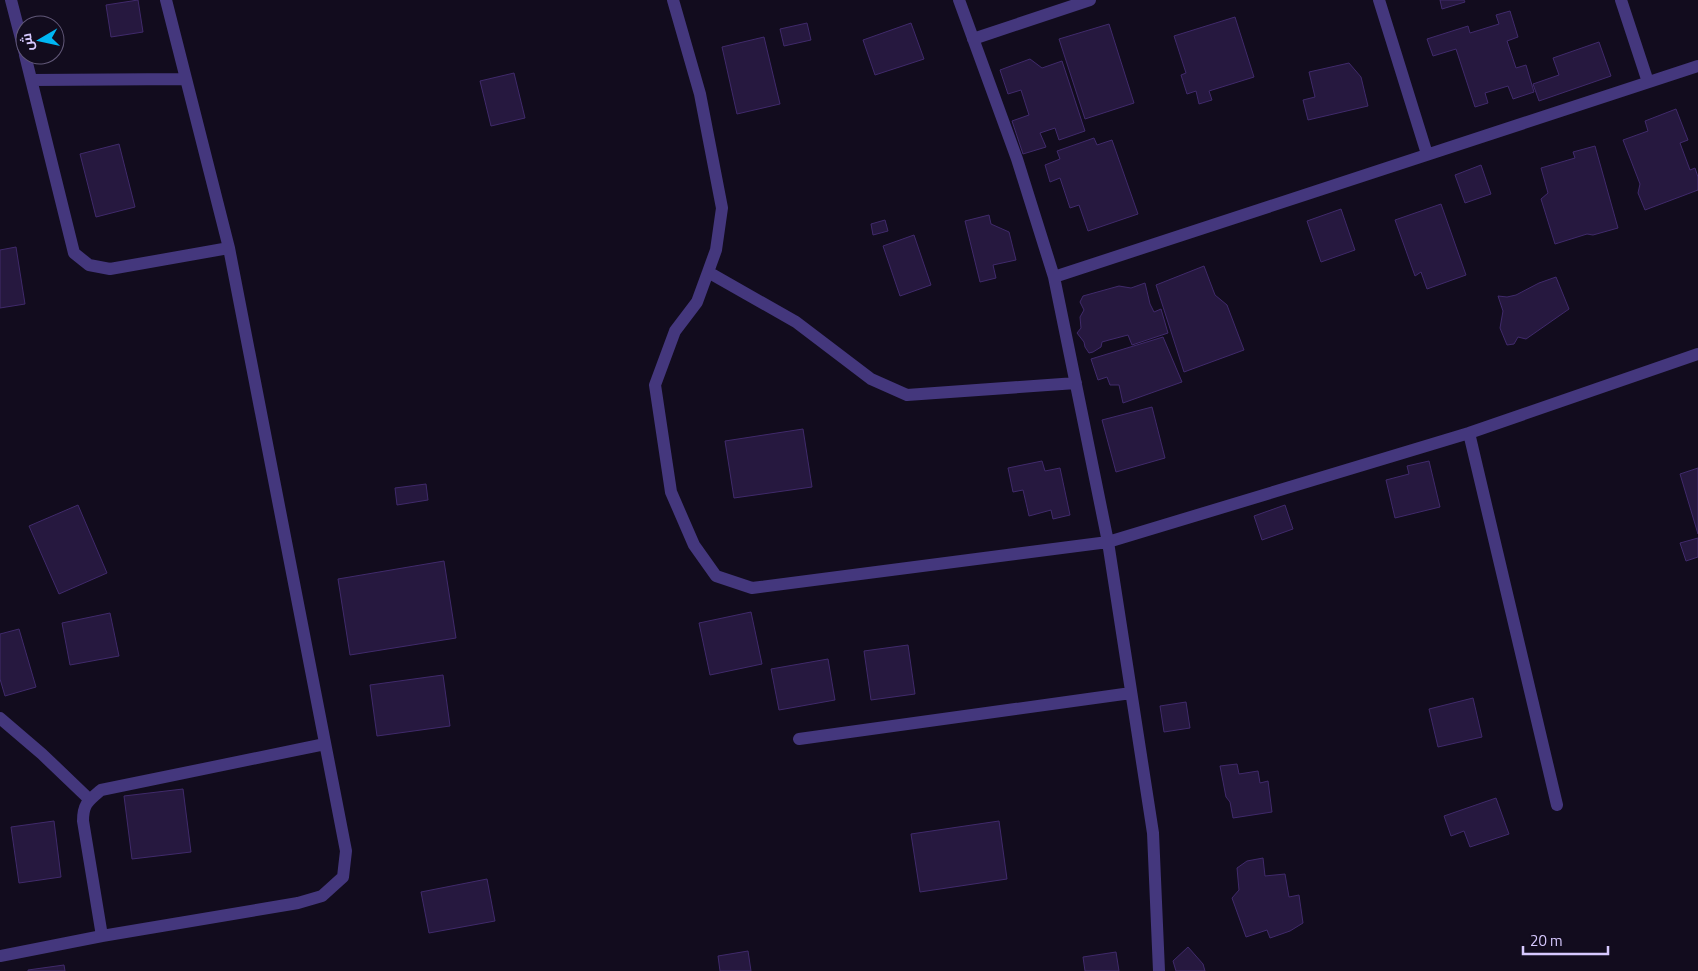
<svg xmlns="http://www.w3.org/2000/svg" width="1698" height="971" font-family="'Titillium Web',Cairo,sans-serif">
<rect width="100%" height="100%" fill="#120c1e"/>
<path fill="#26183f" stroke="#402a6b" d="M138,0l5,32 -32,5 -5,-32z
M1440,0h24l1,2 -23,7z
M1510,11l8,26 -11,4 9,27 10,-3 8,27 -21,7 -5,-13 -23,7 3,10 -13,4 -19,-58 -23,7 -6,-17 41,-13 2,7 29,-9 -3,-9z
M1235,17l19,60 -45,14 3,9 -13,4 -3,-13 -9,3 -6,-19 5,-2 -12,-37z
M807,23l4,17 -27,6 -4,-17z
M911,23l13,36 -49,16 -12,-35z
M1109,24l25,79 -49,16 -26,-80z
M764,37l16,67 -43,10 -15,-67z
M1599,42l12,34 -72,25 -6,-17 26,-9 -6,-17z
M1030,59l12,9 20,-7 23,70 -26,9 -4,-12 -15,5 6,14 -23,7 -11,-33 17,-6 -8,-25 -13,4 -8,-24z
M1349,63l12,14 7,29 -60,14 -5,-20 12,-3 -6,-25z
M514,73l11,45 -34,8 -11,-45z
M1676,109l12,31 -8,3 10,27 5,-2 3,9v13l-53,20 -7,-17 2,-9 -17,-44 25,-9 -3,-10z
M1094,138l3,7 15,-5 26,74 -50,17 -9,-26 -9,3 -10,-30 -10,4 -5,-17 15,-6 -3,-8z
M119,144l16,63 -39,10 -16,-63z
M1595,146l23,82 -25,7 -6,-1 -32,10 -14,-45 7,-6 -7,-25 34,-10 -2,-6z
M1481,165l10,29 -26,9 -10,-28z
M1441,204l25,71 -39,14 -6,-17 -6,4 -20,-56z
M1341,209l14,41 -34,12 -14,-41z
M989,215l2,9 18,8 7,28 -23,5 3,13 -16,4 -15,-61z
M885,220l3,11 -15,4 -2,-11z
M914,235l17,50 -31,11 -17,-50z
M16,247l9,57 -25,4v-58z
M1204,266l11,29 12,10 17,45 -60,22 -28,-87z
M1556,277l13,32 -43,30 -8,-2 -4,7 -7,1 -7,-17 3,-17 -5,-15 9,1 9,-2 23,-12z
M1145,283l5,21 4,8 7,-3 7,24 -36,12 -4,-10 -19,5 -7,2 -1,5 -8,5 -4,1 -4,-6 -1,-5 -7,-9 4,-5 -1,-11 4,-7 -4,-8 3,-6 36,-10 12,2z
M1163,337l19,45 -59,21 -4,-18h-9l-3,-8 -9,3 -7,-21z
M1152,407l13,51 -49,14 -14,-52z
M803,429l9,58 -78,11 -9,-57z
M1042,461l3,10 15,-3 10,47 -17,4 -2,-9 -22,6 -6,-26 -10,2 -5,-24z
M1429,461l11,46 -45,11 -9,-38 23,-6 -2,-8z
M1698,468v66l-18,-60z
M426,484l2,16 -31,5 -2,-17z
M78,505l29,68 -48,21 -30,-68z
M1285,505l8,24 -31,11 -8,-24z
M1698,538v19l-12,4 -6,-18z
M444,561l12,77 -106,17 -12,-76z
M751,612l11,52 -52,11 -11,-52z
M110,613l9,43 -49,9 -8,-42z
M19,629l17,58 -31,9 -5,-17v-45z
M908,645l7,49 -44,6 -7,-49z
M828,659l7,41 -56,10 -8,-41z
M443,675l7,51 -73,10 -7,-51z
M1473,698l9,39 -44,10 -9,-38z
M1186,702l4,26 -26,4 -4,-26z
M1237,764l2,10 19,-3 2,12 8,-2 4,31 -39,6 -3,-16 -4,-5 -6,-31z
M183,789l8,63 -59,7 -8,-63z
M1496,798l13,36 -39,13 -6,-16 -13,5 -7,-20z
M54,821l7,56 -42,6 -8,-56z
M999,821l8,58 -87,13 -9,-58z
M1263,858l2,18 20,-2 4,23 10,-2 4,28 -13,8 -20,7 -3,-8 -21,7 -14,-39 7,-8 -2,-22 10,-7z
M487,879l8,42 -66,12 -8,-41z
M1188,947l15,17 2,7h-29l-3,-10z
M748,951l3,20h-31l-2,-15z
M1116,952l3,19h-34l-2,-14z
M64,965l1,6h-37v-1z"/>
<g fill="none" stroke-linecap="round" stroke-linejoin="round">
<path stroke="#44377d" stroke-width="12" d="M11,0l14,54
M673,0l27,94 22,114 -6,42 -8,22 -11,30 -22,29 -20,54 16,107 23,53 22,31 36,12 356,-46 361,-109 229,-79
M959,0l58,159 37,118 28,137 26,128 45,291 6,138
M1379,0l48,154
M1621,0l27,82
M973,39l117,-39
M25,55l49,198 15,12 21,4 119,-21
M32,80l154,-1
M708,272l88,50 75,57 36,16 169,-12
M1054,277l644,-211
M1469,433l88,372
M0,718l42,36 47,45
M799,739l332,-46
M102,936l-19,-115c0,-17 5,-20 18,-31l224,-46
M0,956l102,-20 196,-33 24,-7 21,-19 3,-26 -117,-603 -63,-248"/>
</g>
<g transform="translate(40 40) rotate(261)"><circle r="24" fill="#120c1e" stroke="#615878"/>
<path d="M0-4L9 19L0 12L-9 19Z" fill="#00b7f4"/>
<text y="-8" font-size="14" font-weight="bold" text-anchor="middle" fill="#d7c9ff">ش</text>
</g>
<path d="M1523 946v8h85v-8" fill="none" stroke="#d7c9ff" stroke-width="2.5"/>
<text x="1530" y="946" font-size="15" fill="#d7c9ff" stroke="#120c1e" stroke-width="4" paint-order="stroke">20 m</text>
</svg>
